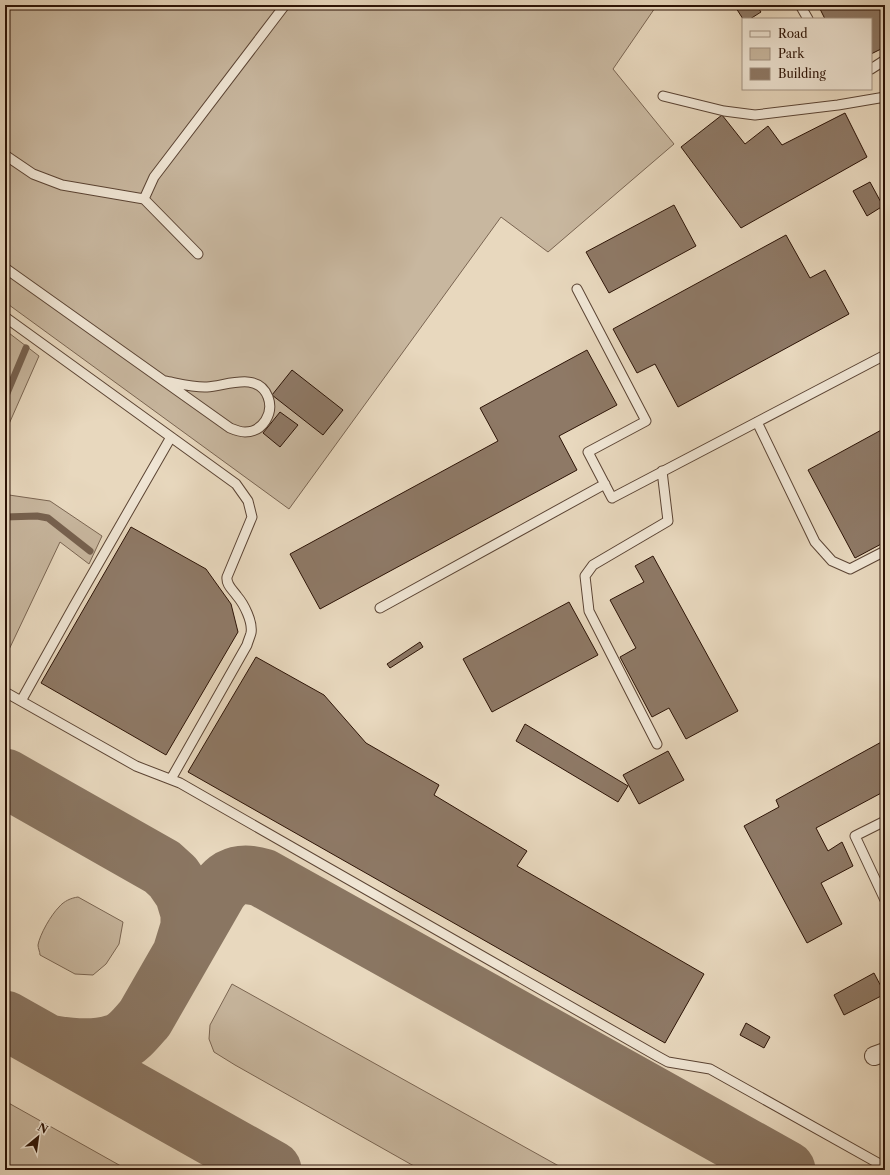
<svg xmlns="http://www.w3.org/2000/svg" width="890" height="1175" font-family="'Libre Caslon Text',serif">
<rect width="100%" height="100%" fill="#e8d8be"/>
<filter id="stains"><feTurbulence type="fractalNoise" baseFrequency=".005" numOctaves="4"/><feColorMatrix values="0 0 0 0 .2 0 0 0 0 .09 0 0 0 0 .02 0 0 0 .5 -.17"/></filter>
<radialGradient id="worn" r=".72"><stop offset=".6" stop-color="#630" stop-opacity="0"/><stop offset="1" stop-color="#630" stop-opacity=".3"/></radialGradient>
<path fill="#c8b79f" stroke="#7a6552" d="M5,5h652l-44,64 61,75 -126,108 -47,-35 -212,292 -284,-207z
M5,330l34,26 -34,77z
M9,495l41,6 52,35 -13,28 -29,-22 -55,116v-162z
M78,897l45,25 -4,22 -13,20 -13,11 -18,-1 -35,-19c0,-3 -2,-7 -2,-10 2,-11 13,-30 21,-38 5,-6 12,-9 19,-10z
M232,984l334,186h-145l-186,-105 -21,-13 -5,-13 1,-14z
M5,1101l123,69h-123z"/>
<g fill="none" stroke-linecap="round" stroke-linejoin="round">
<path stroke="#76614f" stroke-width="7" d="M5,398l21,-50
M5,517l32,-1 11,2 42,33"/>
<path stroke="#8a7662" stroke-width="59" d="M5,778l157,89 11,10 11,16 6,20v14l-8,26
M5,1020l267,150
M48,1044c22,4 47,7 69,-1 10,-3 21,-17 28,-25l73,-127c12,-17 25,-19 45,-13l523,292"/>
</g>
<path fill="#8e7966" stroke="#2c1306" d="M740,5h16l5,7 -11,7h-7l-7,-11z
M818,5h67v42l-14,7v-35h-46z
M845,113l22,44 -126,71 -60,-81 41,-32 23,29 23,-18 14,19z
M870,182l13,24 -16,10 -14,-25z
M674,205l22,41 -87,47 -23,-41z
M786,235l24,43 15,-8 24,44 -171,93 -23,-43 -18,9 -24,-44z
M587,350l30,55 -58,31 18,34 -257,139 -30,-55 208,-113 -18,-33z
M292,370l51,40 -20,25 -51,-40z
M280,412l18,13 -18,22 -17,-14z
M885,428v114l-30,16 -47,-88z
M131,527l75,42 25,35 7,28 -72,123 -125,-72z
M653,556l85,155 -52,28 -17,-31 -17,9 -32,-60 16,-9 -26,-48 34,-18 -9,-16z
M569,602l29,53 -106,57 -29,-53z
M420,642l3,5 -33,21 -3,-4z
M256,657l68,38 42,48 73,42 -5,10 93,56 -10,15 187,108 -39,69 -477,-271z
M525,724l103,62 -10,16 -102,-61z
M885,740v51l-69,37 12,23 14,-9 11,24 -32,17 21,41 -35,19 -63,-117 35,-19 -3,-7z
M668,751l16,29 -45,24 -16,-29z
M874,973l11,21 -41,21 -10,-20z
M746,1023l24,14 -6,11 -24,-13z"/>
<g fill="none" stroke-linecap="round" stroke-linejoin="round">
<defs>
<path id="service" d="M800,5l8,14
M871,69l14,-9
M663,96l61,15 31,4 83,-10 47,-8
M5,155l28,19 29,11 82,14
M198,254l-54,-55 10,-22 131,-172
M5,268l225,160c5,2 10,4 15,4 18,0 29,-19 23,-35 -10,-26 -42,-11 -61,-10 -11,1 -31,-4 -42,-6
M577,289l69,132 -58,31 24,46 273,-143
M5,317l231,167 12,17 4,16 -25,60c-1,8 6,13 10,19 7,8 16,26 14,37 -1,4 -3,8 -4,12l-76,134
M757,422l58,120 17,19 18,8 35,-18
M380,608l225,-124
M5,692l131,74 44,17 477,273 11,6 42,7 175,98
M21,701l53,-95 97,-169
M657,744l-68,-133 -4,-35 8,-11 75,-44 -6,-50
M885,821l-30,15 30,64"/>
<path id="minor" d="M874,1056l11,-4"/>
</defs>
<use href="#service" stroke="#5b4434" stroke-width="11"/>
<use href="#minor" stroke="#5b4434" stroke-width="20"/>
<use href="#service" stroke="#f0e6d5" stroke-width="9"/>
<use href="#minor" stroke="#f0e6d5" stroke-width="18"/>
</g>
<rect width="890" height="1175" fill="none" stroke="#e8d8be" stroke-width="20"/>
<rect x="6" y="6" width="878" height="1163" fill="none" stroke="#2c1306" stroke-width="2"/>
<rect x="10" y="10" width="870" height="1155" fill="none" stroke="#2c1306"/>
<rect x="742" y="18" width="130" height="72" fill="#f0e6d5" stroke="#a29282"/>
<rect x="750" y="31" width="20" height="6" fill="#f0e6d5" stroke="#a29282"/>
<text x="778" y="38" font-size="12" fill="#2c1306">Road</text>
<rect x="750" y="48" width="20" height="12" fill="#c8b79f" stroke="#a29282"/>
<text x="778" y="58" font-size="12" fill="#2c1306">Park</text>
<rect x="750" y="68" width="20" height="12" fill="#8e7966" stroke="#a29282"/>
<text x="778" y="78" font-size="12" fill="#2c1306">Building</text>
<g transform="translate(38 1137) rotate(29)" stroke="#f0e6d5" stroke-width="3" paint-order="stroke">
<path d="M0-3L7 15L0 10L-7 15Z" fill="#2c1306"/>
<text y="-6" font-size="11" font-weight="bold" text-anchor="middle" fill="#2c1306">N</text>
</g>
<rect width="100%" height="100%" filter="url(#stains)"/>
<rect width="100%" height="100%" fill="url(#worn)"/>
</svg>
